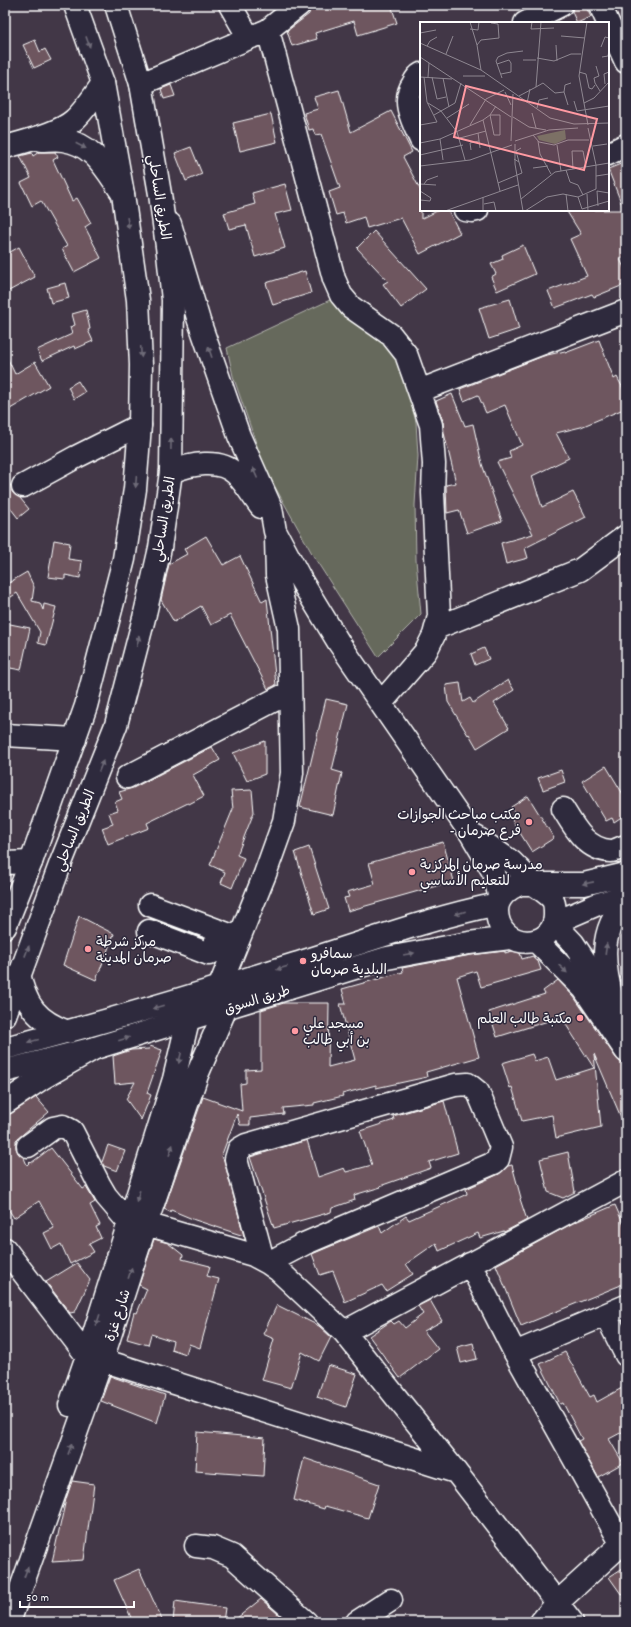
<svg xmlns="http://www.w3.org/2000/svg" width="631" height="1627" font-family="Dekko,'Playpen Sans Arabic',sans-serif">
<rect width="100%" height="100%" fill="#423747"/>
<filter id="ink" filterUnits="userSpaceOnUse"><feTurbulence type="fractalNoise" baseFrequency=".025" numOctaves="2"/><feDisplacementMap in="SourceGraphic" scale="8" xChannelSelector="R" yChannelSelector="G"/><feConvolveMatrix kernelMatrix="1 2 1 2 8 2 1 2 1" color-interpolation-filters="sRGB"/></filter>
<g filter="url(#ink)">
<path fill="#66695b" stroke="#b2b4ad" d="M330,300l59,42 15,35 12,45 2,34 -3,49 1,55 5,54 -43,43 -64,-100 -49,-88 -32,-93 -6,-28z"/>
<path fill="#6e565f" stroke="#fff" d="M311,5h80l6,18 -39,12 -4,-14 -39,12 2,6 -25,7 -5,-15 22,-17z
M577,5h8l6,12 -14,6 -5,-11 1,-5z
M35,40l5,12 5,-3 6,11 -17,8 -11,-23z
M171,85l4,11 -11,3 -3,-10z
M339,90l12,42 40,-21 21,41 -9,5 18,34v28l18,-9h9l12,23 -40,21 -19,-36 -34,10 -3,-11 -18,6 -3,-10 -7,2 -7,-23 11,-4 -19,-54 -6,1 -2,-6 -4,1 -5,-17 14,-4 -4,-12z
M271,114l6,28 -37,9 -7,-28z
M191,147l11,27 -16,7 -11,-28z
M39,152h16l3,5 -5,3 19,41 5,-3 14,25 -6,4 16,31 -27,14 -12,-23 5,-3 -26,-45 -9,5 -11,-23 10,-5 -11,-22 12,-3 1,3z
M626,162v94l-6,3 6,13v12l-32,13 -2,-3 -37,14 -7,-17 39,-15 -17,-37 11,-5 -15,-24h58l-16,-41z
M285,184l7,26 -17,4 10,34 -30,9 -9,-32 -17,4 -5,-16 31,-9 -3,-11z
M374,231l52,58 -25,19 -18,-24 5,-3 -31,-33z
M523,245l12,29 -38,17 -6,-14 5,-3 -5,-10 12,-5 -1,-4z
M19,247l16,30 -30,16v-38z
M305,271l6,22 -38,12 -7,-22z
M65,283l4,15 -18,5 -4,-15z
M510,299l9,30 -30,10 -10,-31z
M86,310l4,19 -2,1 5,11 -18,8 -1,-3 -32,15 -5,-11 35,-16 -2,-7 5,-2 -3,-11z
M599,340l15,39 3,-2 9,17v14l-45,19 -25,6 13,25 -37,18 10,31 31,-15 13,25 -61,31 3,10 -22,6 -5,-21 32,-9 -36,-72 14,-4 -2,-7 13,-6 -17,-40 -19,8 -8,-18 -14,6 -4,-12 83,-33 22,-5v2z
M5,353l10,21 20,-12 14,24 -44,26z
M78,381l7,11 -11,7 -6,-12z
M452,394l13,32 8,-2 9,40 20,57 -35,12 -8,-23 -12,3 -1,-28 10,-2 -12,-50 -1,-12 -7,-20z
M5,479l6,7 1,6 8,6 9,11 -11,9 -13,-17z
M206,536l17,29 17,-9 22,46 5,-3 9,86 -8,4 -38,-74 -19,10 -10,-19 -27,16 -13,-22 8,-36 18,-10 -3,-5z
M54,540l16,3 -2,16 14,2 -2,17 -15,-3v4l-17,-2z
M27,572l7,15 -2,14 8,2 3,7 1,-6 12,3 -10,38 -8,-2 2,-11 -23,-39 -12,8v-16z
M5,623l25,5 -9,42 -16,-3z
M484,648l5,11 -14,6 -4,-11z
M508,680l6,10 -20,13 15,25 -32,20 -8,-14 -1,1 -20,-33 -2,-17 14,-2 3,19 7,-4 3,5z
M326,699l22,5 -16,66 10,3 -9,42 -33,-8z
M265,741v33l-18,7 -14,-28z
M212,747l8,13 -27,15 11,21 -15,8 -1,-1 -41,20 2,5 -41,16 -6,-16 11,-4 -4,-11 9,-3 -3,-8 7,-3 -3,-7 14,-4z
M606,766l20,33v15l-12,8 -2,-4 -6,3 -24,-40z
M561,770l4,12 -22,8 -5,-12z
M252,790l2,22 -17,43 7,3 -12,30 -11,-5 4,-11 -15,-7 23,-56 -2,-18z
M528,796l26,42 -22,14 -22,-35 5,-4 -4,-6z
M443,842l11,39 -106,30 -4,-13 5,-1 -2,-5 28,-8 -6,-21z
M309,847l20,62 -15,5 -19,-62z
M79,916l35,18 -18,46 -33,-15z
M505,951v2l7,-2 8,2 2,6 11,-3 2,4 3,1 3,9 -60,17 -5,-16 -19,6 22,80 -53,15 1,5 -51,11v-3l-34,9 1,2 -29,7v2l-31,3 1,6 -34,4v7h-10l-3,-11 -16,43h1l2,3 20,76 -49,-16 -24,-10 -1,2 -6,-3 39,-112 39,14 -2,-27 6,-1v-13l15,-1v-59l23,-7h45l-1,64 27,-7 -15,-56h6l-4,-15 61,-17 -1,-4 69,-13z
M558,980l16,17 42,61 4,4 6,1v66l-32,-75 7,73 -45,11 -4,-23 -30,6 -10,-34 -2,1 -8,-25 30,-9 3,7 13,-4 8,23 38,-12 -33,-51 -64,20 -8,-25 56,-18 -2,-3z
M150,1046l12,4 -15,43 4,2 -10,25 -15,-21 9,-17 -20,2 -2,-28 18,-6 18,-1z
M36,1097l13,15 -33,28v8l2,5 6,5 3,7 3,-3 1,1 20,-15 32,41 3,-2 9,15 -5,3 10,20 -4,2 5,11 -12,6 5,8 -24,12 -9,-20 -9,5 -8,-16 10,-5 -15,-27 -25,17 -9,-14v-88l7,-3z
M444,1101l14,52 -29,9 2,6 -51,18 1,1 -27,8 1,5 -23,8 -1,4 -57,16 -24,-71 57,-17 11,37 26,-9 2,4 26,-7 -12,-34 34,-11 -1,-4z
M108,1145l17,6 -8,20 -13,-5 -2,-4z
M568,1152l7,40 -12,6 -15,-6 -8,-33z
M512,1165l9,33 -1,1 7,21 -23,12v-1l-24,7 -2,-5 -39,18 -3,-8 -30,21 7,10 -27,17 -4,-6 -37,17 -12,-31 -13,4 -8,-21 67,-28 3,7 24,-17 3,4 58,-26 -1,-5 33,-15 9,-8z
M615,1205l11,25v53l-105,43 -25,-61 77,-42z
M154,1239l14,4 15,12 -1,4 28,7 -3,10 12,3 -19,69 -11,-4 -3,10 -15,-5 2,-8 -22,-7 -3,11 -21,-6 7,-27 3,1 10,-24 -8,-4z
M77,1263l13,17 -15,32 -5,1 -24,-31z
M430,1300l12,21 -18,10 14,18 -38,29 -31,-42 22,-15 3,3 5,-3 6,7 18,-14 -5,-8z
M277,1305l42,21 12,11 -12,24 -17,-9 -11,36 -29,-8 12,-41 -11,-5z
M473,1343l4,16 -16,4 -4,-16z
M565,1352l25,45 4,-2 3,7 25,-14 4,9v33l-17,9 14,24 -25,14 -20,-36 4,-2 -19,-36 -3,1 -20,-40z
M328,1365l29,9 -11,33 -29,-10z
M110,1376l55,19 -8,28 -56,-22z
M197,1432l68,6 -2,38 -68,-5z
M304,1458l75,26 -11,34 -43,-12 -1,3 -30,-9z
M72,1481l22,3 -10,76 -32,2 14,-63z
M626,1566v35l-17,-24z
M139,1569l24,53h-30l-19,-42z
M261,1599l26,23h-55z
M175,1601l50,7 -2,14h-50z"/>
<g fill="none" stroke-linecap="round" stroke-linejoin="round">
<defs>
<path id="minor" d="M230,5l19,33
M600,5l26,57
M525,23l36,-18
M268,30l66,249 7,16 10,12 40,28 15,19 25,71 3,39 -1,29 6,123 -5,19 -8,16 -45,52
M421,74c-4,2 -6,6 -8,10 -12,17 0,38 8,56
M141,84l127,-54 31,-25
M41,140c7,0 15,-1 22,0 31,4 43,30 60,54
M5,147c19,-5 55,-14 69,-27 11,-10 20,-24 29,-37
M608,154l18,-9
M465,210l7,1 5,-1
M170,224l29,97 40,115 32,72 4,23 27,51 37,61 132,191 23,39 6,26
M419,391l207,-80
M171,472c19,-8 49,-14 65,2 10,10 17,23 25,33
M23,486l53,-29 64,-32
M436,628l144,-58 46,-34
M5,735l70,4
M127,777l163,-85
M563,809c11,18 23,41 48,42 4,0 11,-4 15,-5
M476,837l36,25 23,23
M5,863l26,-1
M150,905l88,33
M554,923l19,20 53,80
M149,931l60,23 2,-1 9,-22
M536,941l48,48 42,62
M219,988l46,-114 19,-53 8,-48 -3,-144 -12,-54 -1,-37
M28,1146l25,-18 10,-2 9,5 27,53 7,12 23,27
M146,1224l107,31 15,8 10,7 66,62 112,140 116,150
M5,1249l82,107 15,4 354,112
M263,1260l-27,-101 3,-10 7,-4 209,-60 13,-1 10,8 23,55 -3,12 -4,4 -190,81 -36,19
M470,1264l45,89 106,190
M606,1315l20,40
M344,1332l282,-151
M515,1353l111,-47
M70,1405l17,-49 87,-277 14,-59
M196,1546l17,2 19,8 74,66
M9,1622l93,-262 44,-136 51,-149 29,-67
M357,1622l34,-22
M541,1622l17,-20 68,-62"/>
<path id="major" d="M535,885c5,4 13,9 17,14 3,4 3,10 3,15 1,37 -57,38 -58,-3 0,-14 11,-22 23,-27h64l42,-10
M554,923l44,-19 28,-8
M613,1001c-10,-35 -15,-71 13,-99
M5,1048c98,-25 194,-54 290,-84 67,-21 134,-46 203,-60
M5,1071l90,-23 292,-90 82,-15 41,-5"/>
<path id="highway" d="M5,927l26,-65 55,-156 38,-147 11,-70 5,-64 1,-60 -3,-65 -15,-106 -20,-111 -28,-78
M19,973c6,32 18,48 49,59
M5,1015l55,-150 56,-140 28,-107 16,-70 11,-76 2,-172 -5,-46 -8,-60 -19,-110 -25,-79
M5,1103l36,-24 54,-31"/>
</defs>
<use href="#minor" stroke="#fff" stroke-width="25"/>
<use href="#major" stroke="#fff" stroke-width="25"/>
<use href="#highway" stroke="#fff" stroke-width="25"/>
<use href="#minor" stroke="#2f2a3d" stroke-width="22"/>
<use href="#major" stroke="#2f2a3d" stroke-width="22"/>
<use href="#highway" stroke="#2f2a3d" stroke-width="22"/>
</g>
<defs><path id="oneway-solid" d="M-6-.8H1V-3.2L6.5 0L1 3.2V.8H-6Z"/></defs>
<g fill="#6d6a77">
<use href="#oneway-solid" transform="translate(88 42) rotate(70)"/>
<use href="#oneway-solid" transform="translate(81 146) rotate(27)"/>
<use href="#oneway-solid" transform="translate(128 223) rotate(81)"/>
<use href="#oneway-solid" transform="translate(141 352) rotate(87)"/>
<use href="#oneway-solid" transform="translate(210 352) rotate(-109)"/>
<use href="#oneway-solid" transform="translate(171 444) rotate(-89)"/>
<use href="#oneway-solid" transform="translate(255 473) rotate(-114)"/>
<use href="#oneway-solid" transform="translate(136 482) rotate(94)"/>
<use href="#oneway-solid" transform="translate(138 641) rotate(-76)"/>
<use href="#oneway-solid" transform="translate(101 766) rotate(-68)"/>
<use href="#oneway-solid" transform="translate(588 883) rotate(169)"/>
<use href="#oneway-solid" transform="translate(460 913) rotate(164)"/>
<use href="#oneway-solid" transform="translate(606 949) rotate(-82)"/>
<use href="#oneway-solid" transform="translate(27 951) rotate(-69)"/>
<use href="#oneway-solid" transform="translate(409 954) rotate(-10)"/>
<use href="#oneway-solid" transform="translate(282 968) rotate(162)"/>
<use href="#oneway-solid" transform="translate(563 969) rotate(43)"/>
<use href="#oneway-solid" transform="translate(158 1007) rotate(164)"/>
<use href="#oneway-solid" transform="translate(124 1039) rotate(-17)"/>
<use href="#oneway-solid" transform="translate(33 1041) rotate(166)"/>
<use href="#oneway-solid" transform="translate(180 1058) rotate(103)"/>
<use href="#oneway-solid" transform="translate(171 1150) rotate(-71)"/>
<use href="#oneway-solid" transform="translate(138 1196) rotate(108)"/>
<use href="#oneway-solid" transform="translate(130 1273) rotate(-72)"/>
<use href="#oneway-solid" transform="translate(98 1320) rotate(108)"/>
<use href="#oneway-solid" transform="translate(70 1449) rotate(-70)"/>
<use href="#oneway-solid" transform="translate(26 1572) rotate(-70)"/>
</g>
</g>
<g fill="#ff9aa2" stroke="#2f2a3d" stroke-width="1.5">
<circle cx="529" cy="822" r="4"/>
<circle cx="412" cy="872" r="4"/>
<circle cx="88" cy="949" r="4"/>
<circle cx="303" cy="961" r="4"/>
<circle cx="580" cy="1018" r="4"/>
<circle cx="295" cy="1031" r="4"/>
</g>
<g text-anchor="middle" stroke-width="3" stroke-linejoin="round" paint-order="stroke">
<g font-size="14" fill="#fff" stroke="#2f2a3d">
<text transform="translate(160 197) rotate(81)" y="5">الطريق الساحلي</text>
<text transform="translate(163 519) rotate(-81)" y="5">الطريق الساحلي</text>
<text transform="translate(74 830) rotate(-68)" y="5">الطريق الساحلي</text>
<text transform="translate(257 999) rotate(-17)" y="5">طريق السوق</text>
<text transform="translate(117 1315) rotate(-72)" y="5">شارع غزة</text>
</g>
<g font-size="14" fill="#fff" stroke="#2f2a3d" text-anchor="start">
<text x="521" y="819" text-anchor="end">مكتب مباحث الجوازات<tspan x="521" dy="16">- فرع صرمان</tspan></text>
<text x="420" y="869">مدرسة صرمان المركزية<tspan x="420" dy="16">للتعليم الأساسي</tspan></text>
<text x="96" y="946">مركز شرطة<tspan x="96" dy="16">صرمان المدينة</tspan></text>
<text x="311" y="958">سمافرو<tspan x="311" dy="16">البلدية صرمان</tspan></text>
<text x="572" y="1023" text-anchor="end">مكتبة طالب العلم</text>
<text x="303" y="1028">مسجد علي<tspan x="303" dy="16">بن أبي طالب</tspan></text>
</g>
</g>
<g transform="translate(420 22)">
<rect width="189" height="189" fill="#423747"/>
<path d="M145,108l1,9 -11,5 -16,-4 -2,-4z" fill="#66695b"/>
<path fill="none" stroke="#8e8791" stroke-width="1" d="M50,0l7,23 4,25M112,0l-1,7 23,-1M167,0l-8,54 9,49M50,7l8,1 1,-8M0,11l16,-3M141,14l24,2M0,21l61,27 69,48 24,6 35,-1M57,23l4,-5 18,-2 -1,-14 -7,-1M136,23l1,16M7,24l3,-5 7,-4M181,25l4,-10 4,1M26,32l7,-18M0,35l91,60M182,35l6,-1 1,-6M117,36l17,3 17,-7h10M103,38h13M77,42l12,-4 2,3v9l-10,2M176,44l3,10 -5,2 1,5 5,8M159,50l7,2 3,14 3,1 3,-4M43,54h22M0,55l32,2M8,55l1,-14M12,55l5,22 9,-2M23,56l6,29M82,56l-6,-17 2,-4 9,-4 16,-2M185,62l-1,-10 5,-2M116,65l7,-4 12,10 9,-1M85,70l6,13M99,74l17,-9 5,-65M154,79l3,10 32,-5M8,81l13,8 16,21 8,28M107,81l3,-14M164,81l10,-5 15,-16M148,83l-4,-13 1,-7 6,-2M117,86l2,-8 9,-2M112,91l4,15M14,93l21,-12 6,-20M70,93l4,20h6v-20h-10M93,95l16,10 17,3M27,96l22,-14M63,98l17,71M0,103l17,-3 -10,-20 -3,-25M50,103l16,-26 18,-9M168,106l8,37v24M58,111l2,15M113,113l6,7 15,3 14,-5h21M40,116l26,-7M20,117l3,21M91,119l2,-47M95,119l34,-11 29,-2M118,119l2,13 11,20M0,121l20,-4 43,-19 7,-5 6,-9M95,122v20l8,47M137,123l4,26M173,124l14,-2M51,128l-1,-7 9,-2M0,133l43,-10M99,140l-3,-11 5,-3M0,144l50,-6 42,-15M113,146l15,-2M153,147l-1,-18h11l3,16M146,148l4,12 8,3 5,10M176,154l13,-2M78,161l24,-10 -3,-11 -5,-3M0,162l16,1M4,162l3,-4 11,-4M0,169l11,7 -1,3 -10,-1M177,169l1,15M177,169l12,2M146,172l2,17M167,172l1,17M63,175v14M158,175l4,12 27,-8M101,177l34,-27 54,-9M64,182l10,-2 2,9M25,189l73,-26M105,189l22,-14 16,-3 15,3 18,-8"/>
<path fill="#ff9aa2" fill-opacity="0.15" stroke="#ff9aa2" stroke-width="2" d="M46,64l131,33 -13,51 -130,-33z"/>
<rect width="189" height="189" fill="none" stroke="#fff" stroke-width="2"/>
</g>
<rect width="631" height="1627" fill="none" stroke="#2f2a3d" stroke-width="20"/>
<rect x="10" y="10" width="611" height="1607" fill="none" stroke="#fff" stroke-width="1.5" filter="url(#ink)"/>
<path d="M20 1601v6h114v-6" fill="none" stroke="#ffffff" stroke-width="2"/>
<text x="26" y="1601" font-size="12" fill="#ffffff" stroke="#2f2a3d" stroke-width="3" paint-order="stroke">50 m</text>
</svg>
